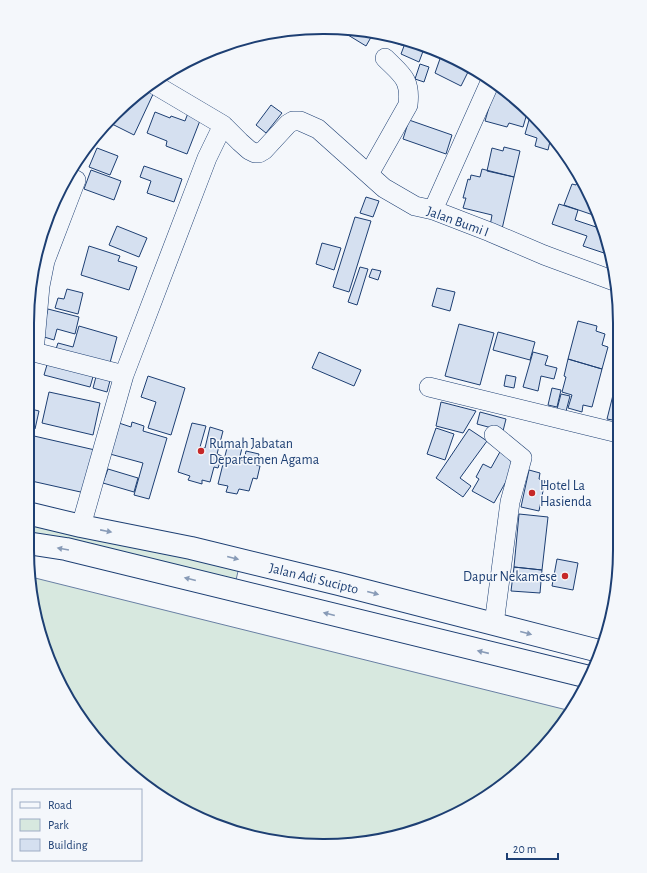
<svg xmlns="http://www.w3.org/2000/svg" width="647" height="873" font-family="'Alegreya Sans',sans-serif">
<rect width="100%" height="100%" fill="#f4f7fb"/>
<path fill="#d7e8df" stroke="#687fa3" d="M27,518l212,49 -3,13 -209,-44z
M31,577l540,134 -24,34 -43,40 -85,45 -76,15 -78,-5 -73,-25 -78,-56 -47,-61 -30,-72z"/>
<path fill="#d5e0f0" stroke="#1d3f73" d="M351,29l11,1 12,2 -8,14 -18,-11z
M398,38l21,5 6,3 -6,16 -18,-8 3,-8 -8,-3z
M442,53l29,13 -10,20 -26,-13z
M420,64l9,3 -5,15 -9,-3z
M147,86l8,4 -21,45 -24,-12z
M495,87l8,2 16,12 9,9 -5,17 -14,-4 -2,4 -22,-6z
M271,105l11,8 -16,20 -10,-8z
M155,112l15,6 1,-2 14,5 3,-8 13,5 -14,36 -21,-8 1,-5 -20,-8z
M531,113l23,25 -3,-1 -3,13 -13,-4 2,-8 -12,-4z
M409,120l43,15 -6,19 -43,-15z
M504,147l16,4 -6,26 -27,-6 5,-23 11,3z
M97,148l21,8 -8,19 -21,-8z
M144,166l38,13 -8,23 -27,-9 4,-12 -11,-4z
M482,169l32,8 -12,52 -12,-3 2,-11 -29,-7 3,-10h-3l5,-19 2,1 1,-5 9,2z
M91,170l30,11 -7,19 -30,-11z
M579,177l18,33 2,7 -35,-12 8,-21 4,1z
M366,197l13,4 -6,16 -13,-4z
M559,204l19,6 -3,10 27,9 6,21 -1,4 -24,-8 4,-10 -35,-12z
M355,217l16,4 -22,71 -16,-5z
M117,226l30,12 -8,19 -30,-12z
M322,243l19,5 -7,22 -18,-6z
M89,246l31,10 -2,5 19,6 -8,23 -48,-15z
M360,267l8,2 -11,36 -9,-3z
M372,269l9,2 -3,9 -9,-3z
M437,288l18,4 -5,19 -18,-5z
M67,289l16,4 -5,21 -23,-6 3,-10 6,1z
M48,309l31,8 -4,17 -18,-5 -3,11 -13,-4z
M578,321l19,5 -1,5 9,3 -3,11 6,2 -6,22 -34,-10z
M459,324l35,9 -14,52 -35,-9z
M79,326l38,11 -9,33 -54,-15 4,-12 15,4z
M498,332l37,10 -5,18 -37,-10z
M319,352l42,18 -7,16 -42,-18z
M533,352l15,4 -3,9 12,3 -3,11 -13,-3 -3,15 -15,-4z
M49,358l46,12 -5,17 -46,-12z
M568,359l34,10 -10,38 -9,-2 -1,7 -14,-4 4,-13 -10,-3 4,-15 -2,-1z
M98,369l14,4 -5,19 -14,-4z
M506,375l10,2 -2,11 -10,-2z
M148,376l37,12 -14,47 -23,-7 8,-26 -15,-5z
M617,379h1v52l-2,-1 2,-9 -11,-2z
M552,388l9,2 -4,17 -9,-2z
M49,392l51,11 -7,32 -51,-12z
M561,394l9,2 -5,19 -9,-2z
M441,402l35,9 -13,22 -27,-7z
M27,408l12,3 -4,18 -8,-2z
M480,412l26,7 -3,12 -26,-7z
M132,422l12,4 -1,5 24,7 -18,61 -15,-4 9,-32 -33,-9 9,-31 12,4z
M192,423l14,3 -6,21 5,1 5,-21 13,4 -6,23 5,2 -4,12 -4,-1 -4,15 -8,-2v4l-14,-4 2,-4 -12,-4z
M436,428l18,6 -9,26 -18,-6z
M469,429l18,12 -27,37 11,8 -8,11 -27,-19z
M34,436l61,14 -10,43 -58,-13v-14z
M228,444l14,4 -3,12 5,1 2,-10 13,3 -3,11 4,1 -3,13 -4,-1 -4,13 -10,-2 -2,5 -11,-2 2,-6 -10,-2z
M501,450l17,10 -24,43 -22,-12 7,-12 -3,-2 7,-13 8,4z
M108,469l30,9 -4,14 -31,-9z
M529,470l11,3 -1,6 6,2 -6,30 -18,-4z
M519,514l29,3 -6,53 -28,-3z
M619,544v25l-1,7 -6,-2z
M557,559l21,4 -5,27 -21,-4z
M514,567l28,3 -2,23 -29,-2z"/>
<g fill="none" stroke-linecap="round" stroke-linejoin="round">
<defs>
<path id="minor" d="M152,83l71,42 17,17 9,8 6,3h4l5,-3 24,-26 5,-3h7l18,8 66,59 31,18 18,4 57,22 54,23 73,27
M369,174l39,-69c3,-26 -6,-30 -23,-47
M433,210l58,-130
M28,351l6,1 6,-66 5,-25 31,-81
M34,352l90,23
M429,387l189,46
M81,526l43,-151 83,-217 16,-33
M494,624l16,-122 12,-44 -28,-23"/>
<path id="highway" d="M27,513l54,13 110,22 148,36 260,67
M27,543l39,6 523,128"/>
</defs>
<use href="#minor" stroke="#1d3f73" stroke-width="20"/>
<use href="#highway" stroke="#1d3f73" stroke-width="24"/>
<use href="#minor" stroke="#f4f7fb" stroke-width="19"/>
<use href="#highway" stroke="#f4f7fb" stroke-width="22"/>
</g>
<defs><path id="oneway-solid" d="M-6-.8H1V-3.2L6.5 0L1 3.2V.8H-6Z"/></defs>
<g fill="#889bb7">
<use href="#oneway-solid" transform="translate(106 531) rotate(11)"/>
<use href="#oneway-solid" transform="translate(63 549) rotate(-170)"/>
<use href="#oneway-solid" transform="translate(233 558) rotate(14)"/>
<use href="#oneway-solid" transform="translate(190 579) rotate(-166)"/>
<use href="#oneway-solid" transform="translate(373 593) rotate(15)"/>
<use href="#oneway-solid" transform="translate(329 614) rotate(-166)"/>
<use href="#oneway-solid" transform="translate(526 633) rotate(15)"/>
<use href="#oneway-solid" transform="translate(483 652) rotate(-167)"/>
</g>
<g fill="#c62828" stroke="#f4f7fb" stroke-width="1.5">
<circle cx="201" cy="451" r="4"/>
<circle cx="532" cy="493" r="4"/>
<circle cx="565" cy="576" r="4"/>
</g>
<g text-anchor="middle" stroke-width="3" stroke-linejoin="round" paint-order="stroke">
<g font-size="14" fill="#1d3f73" stroke="#f4f7fb">
<text transform="translate(458 221) rotate(20)" y="5">Jalan Bumi I</text>
<text transform="translate(314 578) rotate(14)" y="5">Jalan Adi Sucipto</text>
</g>
<g font-size="14" fill="#1d3f73" stroke="#f4f7fb" text-anchor="start">
<text x="209" y="448">Rumah Jabatan<tspan x="209" dy="16">Departemen Agama</tspan></text>
<text x="540" y="490">Hotel La<tspan x="540" dy="16">Hasienda</tspan></text>
<text x="557" y="581" text-anchor="end">Dapur Nekamese</text>
</g>
</g>
<path d="M0 0H647V873H0ZM323 34H324A289 289 0 0 1 613 323V550A289 289 0 0 1 324 839H323A289 289 0 0 1 34 550V323A289 289 0 0 1 323 34Z" fill="#f4f7fb" fill-rule="evenodd"/>
<path fill="none" stroke="#1d3f73" stroke-width="2" d="M323 34H324A289 289 0 0 1 613 323V550A289 289 0 0 1 324 839H323A289 289 0 0 1 34 550V323A289 289 0 0 1 323 34Z"/>
<rect x="12" y="789" width="130" height="72" fill="#f4f7fb" stroke="#9eadc5"/>
<rect x="20" y="802" width="20" height="6" fill="#f4f7fb" stroke="#9eadc5"/>
<text x="48" y="809" font-size="12" fill="#1d3f73">Road</text>
<rect x="20" y="819" width="20" height="12" fill="#d7e8df" stroke="#9eadc5"/>
<text x="48" y="829" font-size="12" fill="#1d3f73">Park</text>
<rect x="20" y="839" width="20" height="12" fill="#d5e0f0" stroke="#9eadc5"/>
<text x="48" y="849" font-size="12" fill="#1d3f73">Building</text>
<path d="M507 853v6h51v-6" fill="none" stroke="#1d3f73" stroke-width="2"/>
<text x="513" y="853" font-size="12" fill="#1d3f73" stroke="#f4f7fb" stroke-width="3" paint-order="stroke">20 m</text>
</svg>
